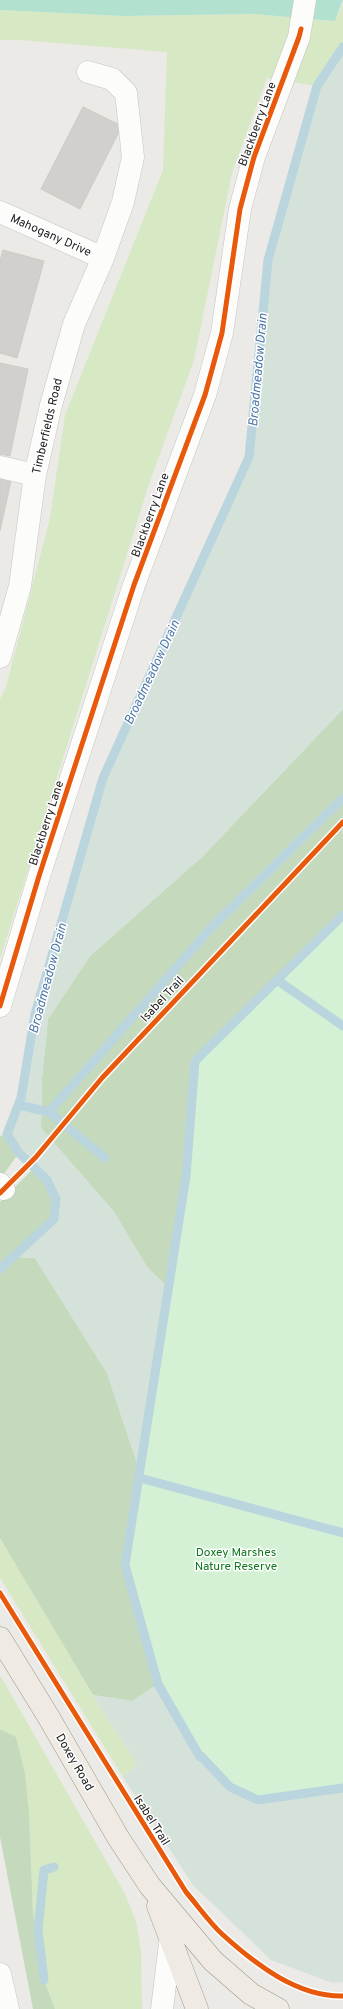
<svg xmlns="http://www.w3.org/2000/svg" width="343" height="2009" font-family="Overpass,sans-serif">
<rect width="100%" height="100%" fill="#ebeae6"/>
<path fill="#d7e8c5" d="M343,4v43l-26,39 -50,-8 -35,95 -38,187 -45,124 -149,475v-260l6,-12 44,-169 15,-103 98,-245 4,-118 -147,-12h-20v-30l123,6 130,-2 82,7z
M0,1538l93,157 44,69 -14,13 -123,-199z
M0,1675l125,219 11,27 5,31 1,57h-87l-11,-29 -11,-67 -4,-100 -13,-76 -16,-8z"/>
<path fill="#c5dabc" d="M343,709v343l-158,252 -38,-37 -33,-55 -73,-84 1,-50 6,-59 42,-63 113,-100z
M7,1134l12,19 -19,26v-43z
M34,1168c14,14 27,29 20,50 -2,6 -34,32 -41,39l22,1 72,115 33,99 -14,93 32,119 -26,17 -39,-6 -93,-157v-336z
M0,1729l16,8 9,37 4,39 4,100 11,67 11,29h-22l-33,-172z"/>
<path fill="#d4e2da" d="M343,47v662l-140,147 -113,100 -42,63 -6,59 -1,50 73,84 33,55 38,37 158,456v222l-10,1 -62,-23 -78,-75 -70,-108 14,-13 -44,-69 39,6 26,-17 -32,-119 14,-94 -33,-98 -72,-115 -22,-1 41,-38 2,-20 -9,-19 -28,-27 -12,-19 14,-36 14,-84 68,-236 146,-321 19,-197 49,-174z"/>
<path fill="#d4f1d5" d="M343,915v873l-85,12 -28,-13 -30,-30 -42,-73 -32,-119 60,-389 9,-115z"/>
<path fill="#b2e2cf" d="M0,0h343l-8,21 -82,-7 -130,2 -123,-6z"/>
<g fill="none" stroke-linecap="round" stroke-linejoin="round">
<path stroke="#bad5de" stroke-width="9" d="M277,980l66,46
M19,1105l30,7 162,-184 132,-130
M49,1112l56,46
M0,1269l54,-50 2,-20 -9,-19 -28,-27 -12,-19 14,-36 14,-84 68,-236 146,-321 19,-197 49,-174 26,-39
M140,1478l203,55
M201,1756l29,31 28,13 85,-12
M200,1757l-42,-73 -33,-119 61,-389 9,-115 148,-146
M44,1980l-6,-50 6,-60 10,-3"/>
</g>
<path fill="#d2d0cd" stroke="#cecbc7" d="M83,107l39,19 -42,83 -39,-20z
M3,250l41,11 -27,97 -17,-5v-92z
M0,363l28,6 -18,87 -10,-2z
M0,474l12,2 -12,55z"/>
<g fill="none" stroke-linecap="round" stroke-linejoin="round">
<defs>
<path id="minor" d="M0,212l103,46
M0,467l35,8
M0,657l20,-71 15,-111 16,-70 23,-81 29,-66 20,-56 10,-45 -7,-64 -14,-14 -24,-7
M0,1006l39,-130 95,-291 71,-190 17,-62 18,-124 14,-52 45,-120 6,-37
M0,1184l4,5
M0,1974l8,35
M162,2009l9,-73"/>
<path id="major" d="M0,1638l48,78 71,123 31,47 63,75 38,33 27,15
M158,1906l39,103"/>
</defs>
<use href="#minor" stroke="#c4c4c2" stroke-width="23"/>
<use href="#major" stroke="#a19884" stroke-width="23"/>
<use href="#minor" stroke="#fcfcfb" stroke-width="22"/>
<use href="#major" stroke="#efebe4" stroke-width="22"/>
<defs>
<path id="cycleway" d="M0,1006l39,-130 95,-291 71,-190 17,-62 18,-124 14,-52 45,-120 2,-8
M0,1193l36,-36 66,-79 241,-256
M0,1593l186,299c12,14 23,30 36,42 33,30 75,63 121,62"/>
</defs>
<use href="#cycleway" stroke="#fff" stroke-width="8"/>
<use href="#cycleway" stroke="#e8590c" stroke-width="5"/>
</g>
<g text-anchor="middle" stroke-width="3" stroke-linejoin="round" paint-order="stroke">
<g font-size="12" fill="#1d1d1d" stroke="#fff">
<text transform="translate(257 124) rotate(-70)" y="4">Blackberry Lane</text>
<text transform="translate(51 235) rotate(24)" y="4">Mahogany Drive</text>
<text transform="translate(47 426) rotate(-77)" y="4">Timberfields Road</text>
<text transform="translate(150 515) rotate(-70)" y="4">Blackberry Lane</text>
<text transform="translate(46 823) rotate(-72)" y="4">Blackberry Lane</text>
<text transform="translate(162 999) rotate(-47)" y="4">Isabel Trail</text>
<text transform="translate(75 1762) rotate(60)" y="4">Doxey Road</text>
<text transform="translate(152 1820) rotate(58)" y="4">Isabel Trail</text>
</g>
<g font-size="12" fill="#0f771c" stroke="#fff">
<text x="236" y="1556">Doxey Marshes<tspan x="236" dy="14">Nature Reserve</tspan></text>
</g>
<g font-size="13" font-style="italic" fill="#4d78a9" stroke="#fff">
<text transform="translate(257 370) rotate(-85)" y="5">Broadmeadow Drain</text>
<text transform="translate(151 672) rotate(-65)" y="5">Broadmeadow Drain</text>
<text transform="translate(47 978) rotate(-75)" y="5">Broadmeadow Drain</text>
</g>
</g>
</svg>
